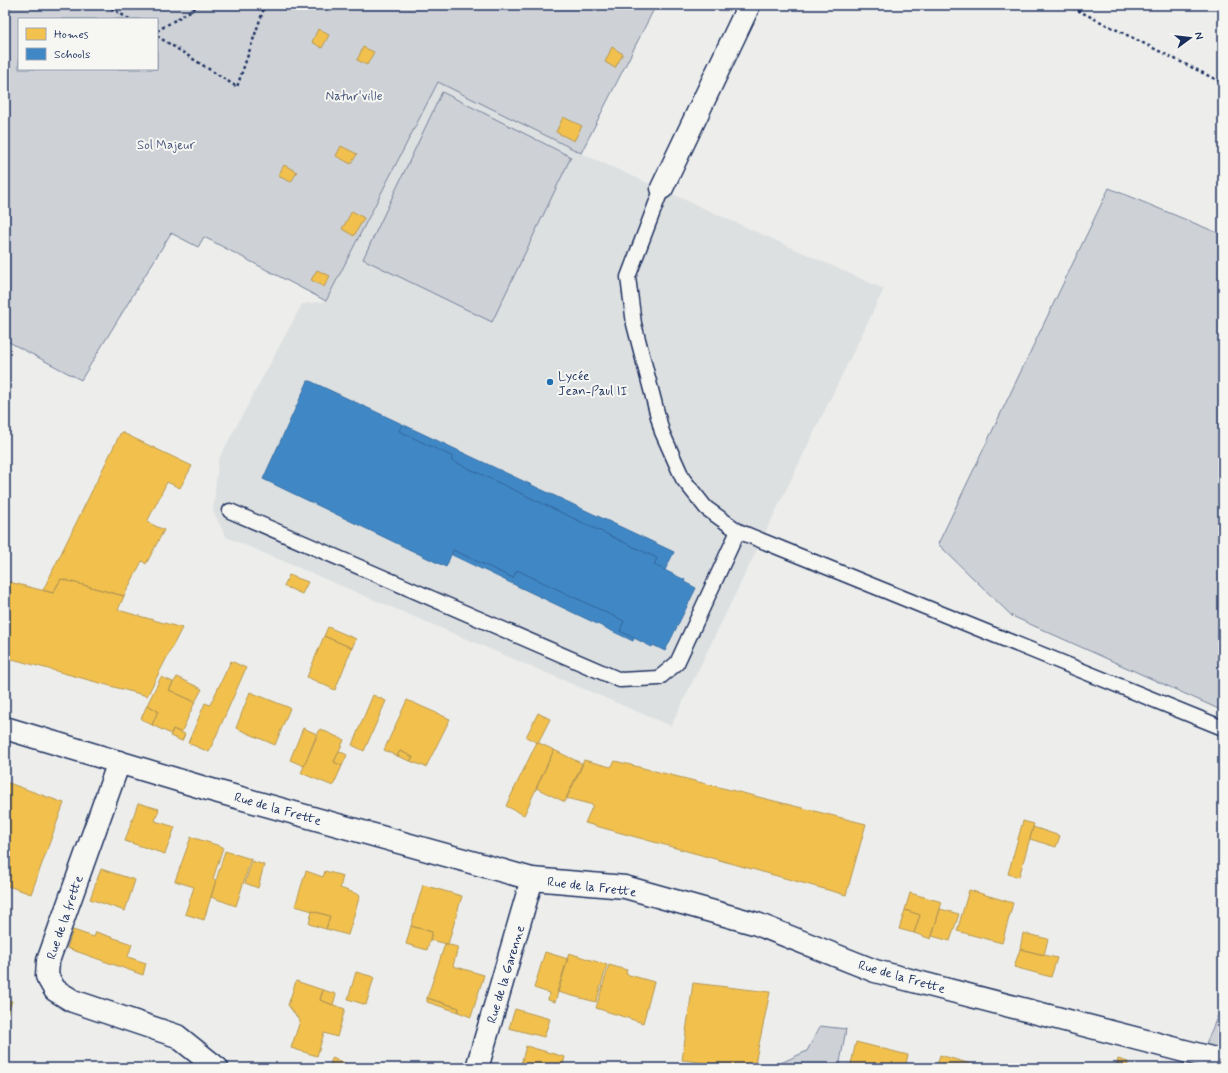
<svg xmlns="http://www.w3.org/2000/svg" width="1228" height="1073" font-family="Mynerve,sans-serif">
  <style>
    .built { fill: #dde0e1 }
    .green { fill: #ced2d7; stroke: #74809a; fill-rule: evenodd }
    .homes { fill: #f2c14e; stroke: #b29553 }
    .schools { fill: #3f88c5; stroke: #346da6 }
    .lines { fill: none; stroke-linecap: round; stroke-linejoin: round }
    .lane-casing { stroke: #1b2f5e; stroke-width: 17 }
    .street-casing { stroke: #1b2f5e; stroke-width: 25 }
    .secondary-casing { stroke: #1b2f5e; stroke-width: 25 }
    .path { stroke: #1b2f5e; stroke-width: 2.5; stroke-dasharray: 3 3; stroke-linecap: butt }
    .lane { stroke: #f6f6f2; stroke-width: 14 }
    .street { stroke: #f6f6f2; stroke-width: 22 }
    .secondary { stroke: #f6f6f2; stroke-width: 22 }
    .poi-dot { fill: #1f6fb2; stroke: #f6f6f2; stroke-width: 1.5 }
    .labels { text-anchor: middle; stroke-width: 4; stroke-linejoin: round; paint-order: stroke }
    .park-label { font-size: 13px; fill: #48587c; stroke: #f6f6f2 }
    .poi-label { font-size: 13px; fill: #1b2f5e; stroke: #f6f6f2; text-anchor: start }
    .street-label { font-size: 13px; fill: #1b2f5e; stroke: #f6f6f2 }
  </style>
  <rect width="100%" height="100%" fill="#edeeec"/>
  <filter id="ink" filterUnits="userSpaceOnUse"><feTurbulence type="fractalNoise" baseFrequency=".025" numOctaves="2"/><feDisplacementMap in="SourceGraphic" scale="8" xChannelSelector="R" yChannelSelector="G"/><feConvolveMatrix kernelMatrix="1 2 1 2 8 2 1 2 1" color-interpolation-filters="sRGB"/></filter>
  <g filter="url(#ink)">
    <path class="built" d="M438 81 581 153 884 289 671 726 226 537 213 511 218 460 302 304 326 301Z"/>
    <path class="green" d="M5 5H656L581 153 438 82 326 301 204 237 198 247 171 233 81 380 5 340ZM19 19H157V69H19Z
      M442 92 571 157 492 322 363 259Z
      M1109 188 1223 235V711L1012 616 938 544Z
      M1223 1003V1068H1196Z
      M820 1026 846 1029 839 1068H770L807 1051Z"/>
    <path class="homes" d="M318 29 329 35 322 48 312 42Z
      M363 47 374 52 367 65 357 60Z
      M612 47 623 54 615 68 605 62Z
      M563 117 582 126 574 141 556 132Z
      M341 146 357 154 351 164 336 156Z
      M284 165 297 172 291 182 278 176Z
      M352 211 364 218 354 236 342 229Z
      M317 270 330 276 324 287 311 280Z
      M121 432 192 466 180 488 167 482 147 522 164 530 146 564 142 561 124 596 61 579 53 593 43 590Z
      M289 575 308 582 302 594 284 586Z
      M61 579 124 596 118 610 182 628 147 696 5 657V581L53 593Z
      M328 627 356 639 352 648 324 636Z
      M324 636 352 648 335 690 307 677Z
      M231 661 246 668 209 752 188 743 205 703 210 705Z
      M161 677 173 682 169 690 195 702 181 733 173 729 171 734 152 725 158 711 147 705Z
      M177 677 202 689 195 702 169 690Z
      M250 692 290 708 275 745 236 728Z
      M373 695 386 701 364 751 352 745Z
      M407 700 450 719 426 767 410 761 413 757 400 751 397 756 384 750Z
      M147 705 158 711 152 725 141 719Z
      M538 713 550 719 538 743 526 737Z
      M303 728 317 734 304 766 290 760Z
      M173 729 185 734 182 741 170 736Z
      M320 729 344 740 334 762 342 766 333 786 301 773Z
      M537 742 554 750 524 815 506 806Z
      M554 750 583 764 565 802 536 788Z
      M339 751 347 755 342 766 334 762Z
      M400 751 413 757 410 761 397 756Z
      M584 760 611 767 615 761 866 824 846 895 585 823 593 805 566 798Z
      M6 782 64 803 31 894 5 885Z
      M138 803 159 809 155 821 175 827 165 854 125 841Z
      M1023 821 1034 824 1019 877 1008 874Z
      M1033 827 1060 836 1056 847 1030 839Z
      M191 837 223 847 213 879 216 880 204 920 185 914 194 887 175 881Z
      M225 851 251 859 236 906 211 897Z
      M252 861 264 865 258 888 245 883Z
      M101 869 135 880 125 911 90 899Z
      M306 871 323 877 325 871 343 876 340 888 360 895 348 935 326 929 330 916 295 906Z
      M423 885 462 896 448 944 430 940 432 932 411 926Z
      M969 890 1013 903 1002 943 957 931Z
      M910 893 942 902 931 939 914 933 920 915 905 910Z
      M940 909 959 914 950 941 932 936Z
      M905 910 920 915 914 933 899 929Z
      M312 911 330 916 326 929 309 924Z
      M411 926 432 932 427 950 406 944Z
      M73 930 94 937 96 932 132 944 128 957 146 963 143 975 67 948Z
      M1023 933 1048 939 1044 955 1020 949Z
      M445 944 458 947 453 966 484 975 471 1017 458 1012 459 1008 427 998Z
      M1020 949 1057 958 1051 977 1014 967Z
      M545 952 568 959 555 1002 548 1000 549 993 534 988Z
      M569 953 607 965 596 1002 557 992Z
      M609 965 627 970 626 974 654 982 643 1023 596 1008Z
      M356 972 374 977 366 1005 348 999Z
      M296 981 323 990 320 1000 345 1009 337 1037 324 1033 317 1056 291 1048 300 1021 288 1005Z
      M693 983 770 992 754 1068 682 1060Z
      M323 990 336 994 333 1005 320 1000Z
      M427 998 459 1008 458 1012 427 1002Z
      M5 999 12 1001 5 1020Z
      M515 1009 550 1019 544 1037 509 1028Z
      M856 1042 908 1055 905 1068H850Z
      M526 1046 565 1057 562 1068H520Z
      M940 1055 978 1066 977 1068H936Z
      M332 1058 350 1065 349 1068H329Z
      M1118 1059 1128 1062 1127 1068H1116Z"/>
    <path class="schools" d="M308 381H310L402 424 399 431 453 457 451 460 657 558 654 565 685 580 684 582 696 588 665 651 653 645 652 647 620 631 624 621 517 570 513 578 453 550 446 567 263 479Z
      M402 424 674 552 665 570 654 565 657 558 451 460 453 457 399 431Z
      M453 550 513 578 517 570 624 621 620 631 634 638 633 641 452 555Z"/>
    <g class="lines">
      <g class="lane-casing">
        <path id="lane" d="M662 188 628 277 634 324 662 432 683 479 706 508 738 531 1223 728
          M230 511 620 680 659 678 677 663 738 531"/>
      </g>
      <g class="street-casing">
        <path id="street" d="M662 188 749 5
          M119 762 48 961 47 976 55 990 73 1001 177 1036 217 1068
          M477 1068 532 879"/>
      </g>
      <g class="secondary-casing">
        <path id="secondary" d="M5 728 208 789 532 879 625 887 757 924 875 971 1223 1061"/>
      </g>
      <path class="path" d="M106 5 129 19
        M252 5 263 11
        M1067 5 1223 83
        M157 31 200 5
        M157 36 237 87 263 11 262 5"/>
      <use href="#lane" class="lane"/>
      <use href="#street" class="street"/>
      <use href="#secondary" class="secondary"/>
    </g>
  </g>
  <circle class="poi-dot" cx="550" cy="382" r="4"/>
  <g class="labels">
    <g class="park-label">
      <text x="354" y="100">Natur'ville</text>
      <text x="166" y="149">Sol Majeur</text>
    </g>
    <g class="poi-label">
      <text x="558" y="380">Lycée<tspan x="558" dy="15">Jean-Paul II</tspan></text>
    </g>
    <g class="street-label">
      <text transform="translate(278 808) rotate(16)" y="5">Rue de la Frette</text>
      <text transform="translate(592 886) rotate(7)" y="5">Rue de la Frette</text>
      <text transform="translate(64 917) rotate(-71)" y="5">Rue de la frette</text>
      <text transform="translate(505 974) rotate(-73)" y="5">Rue de la Garenne</text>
      <text transform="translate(902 976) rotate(16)" y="5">Rue de la Frette</text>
    </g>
  </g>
  <rect width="1228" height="1073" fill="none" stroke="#f6f6f2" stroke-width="20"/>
  <rect x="10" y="10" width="1208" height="1053" fill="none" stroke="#1b2f5e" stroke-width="1.5" filter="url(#ink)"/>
  <rect x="18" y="18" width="140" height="52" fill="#f6f6f2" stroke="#9ea6b7"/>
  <rect x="26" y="28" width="20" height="12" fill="#f2c14e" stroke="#9ea6b7"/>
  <text x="54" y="38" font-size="12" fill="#1b2f5e">Homes</text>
  <rect x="26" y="48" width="20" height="12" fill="#3f88c5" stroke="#9ea6b7"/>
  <text x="54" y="58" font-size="12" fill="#1b2f5e">Schools</text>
  <g transform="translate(1190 38) rotate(75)" stroke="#f6f6f2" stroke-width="3" paint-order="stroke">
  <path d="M0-3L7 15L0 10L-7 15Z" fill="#1b2f5e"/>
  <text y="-6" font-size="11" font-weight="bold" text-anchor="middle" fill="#1b2f5e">N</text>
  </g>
</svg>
